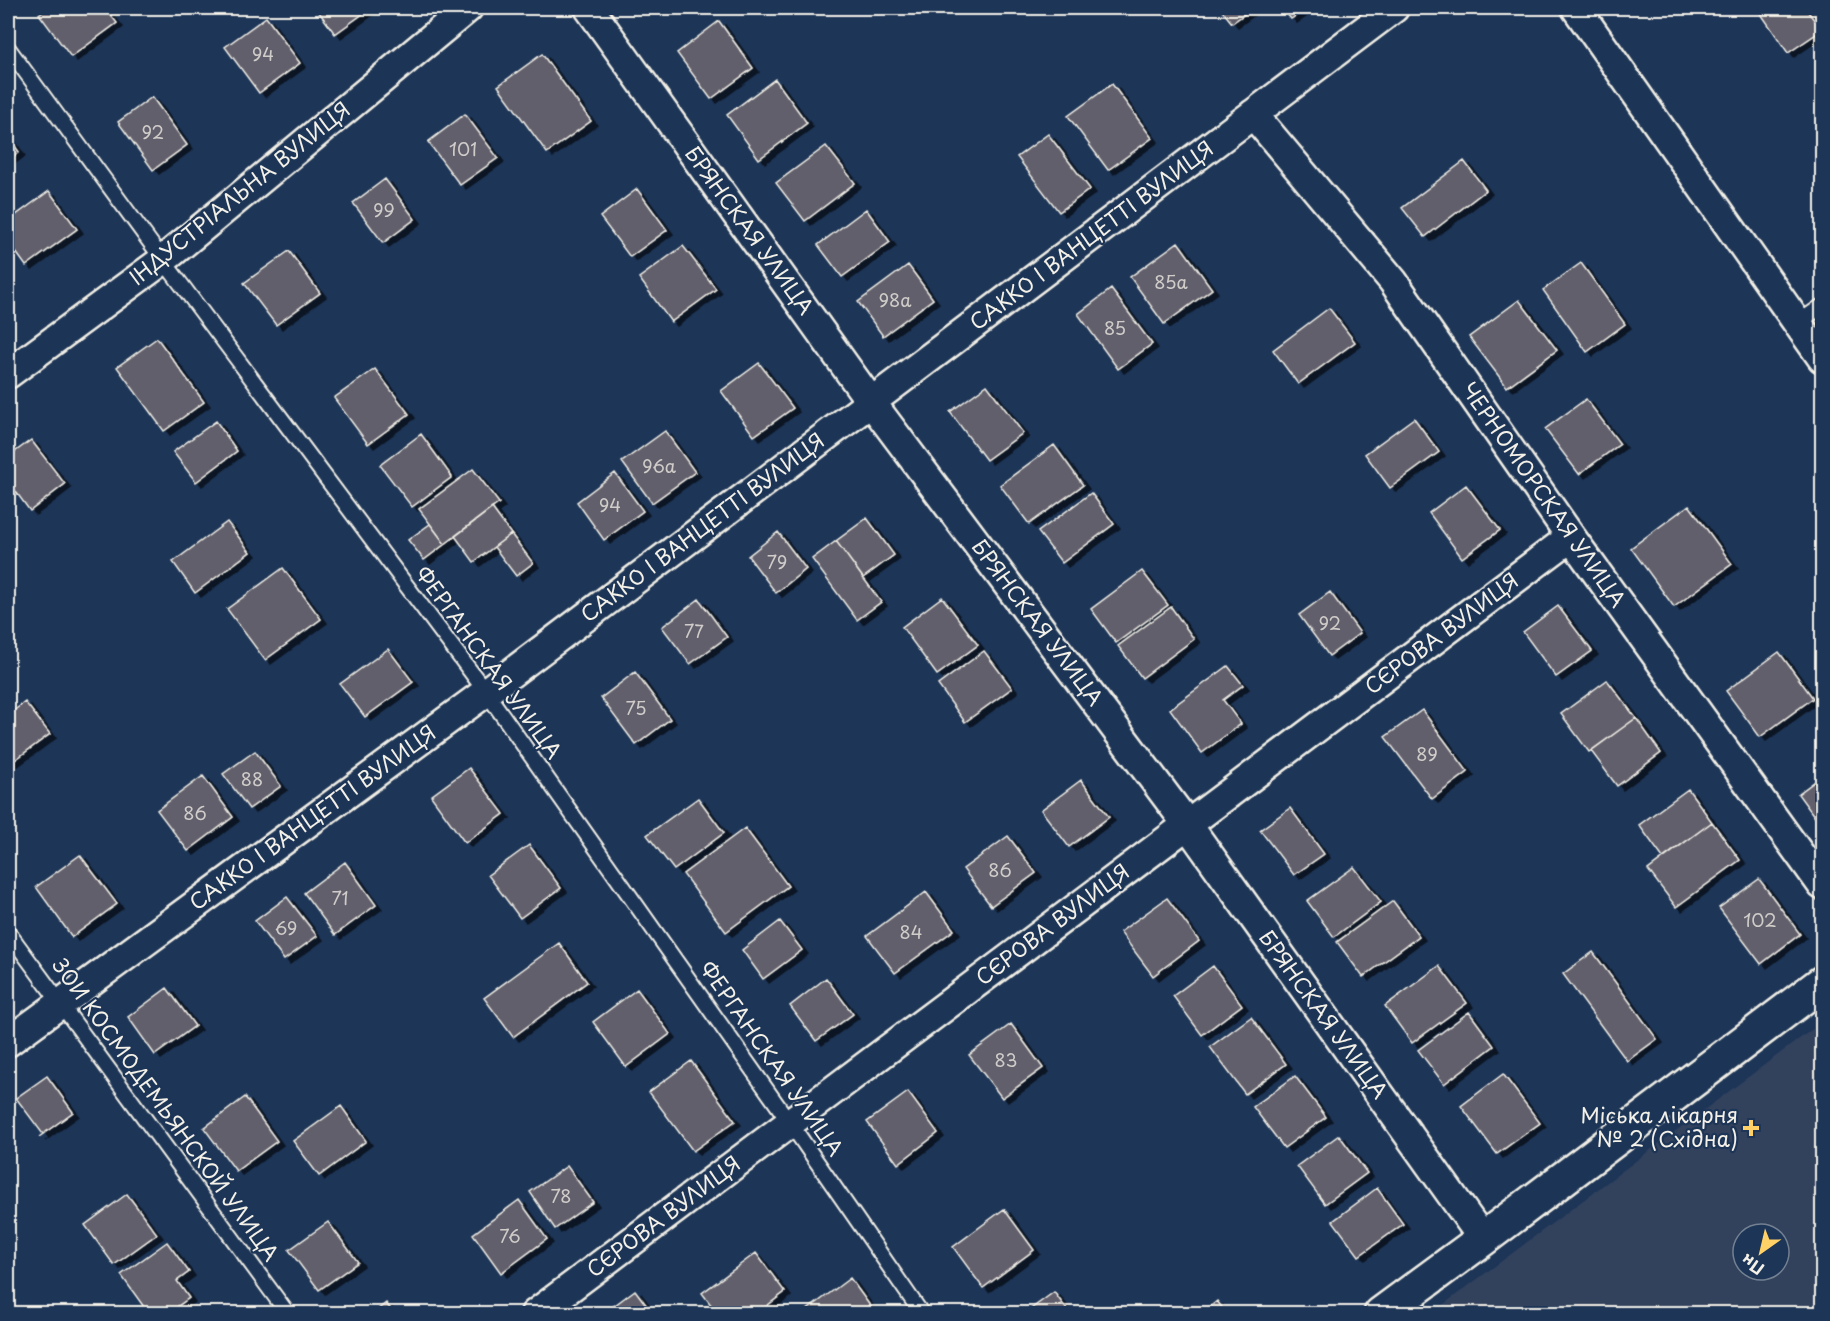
<svg xmlns="http://www.w3.org/2000/svg" width="1830" height="1321" font-family="'Playpen Sans',sans-serif">
  <style>
    .built { fill: #32425d; fill-rule: evenodd }
    .building { fill: #625f6c; stroke: #f4f1e8; stroke-width: 1.5; filter: url(#shadow) }
    .lines { fill: none; stroke-linecap: round; stroke-linejoin: round }
    .service-casing { stroke: #f4f1e8; stroke-width: 18 }
    .minor-casing { stroke: #f4f1e8; stroke-width: 33 }
    .tertiary-casing { stroke: #f4f1e8; stroke-width: 38 }
    .service { stroke: #1d3557; stroke-width: 14 }
    .minor { stroke: #1d3557; stroke-width: 28 }
    .tertiary { stroke: #1d3557; stroke-width: 33 }
    .poi-dot { fill: #ffd166; stroke: #1d3557; stroke-width: 2 }
    .labels { text-anchor: middle; stroke-width: 4.5; stroke-linejoin: round; paint-order: stroke }
    .number-label { font-size: 18px; fill: #d0ccc9 }
    .street-label { font-size: 21px; fill: #f4f1e8; stroke: #1d3557 }
    .poi-label { font-size: 21px; fill: #f4f1e8; stroke: #1d3557; text-anchor: end }
  </style>
  <defs>
    <filter id="shadow"><feDropShadow dx="6" dy="4" stdDeviation="0" flood-color="#0009"/></filter>
  </defs>
  <rect width="100%" height="100%" fill="#1d3557"/>
  <filter id="ink" filterUnits="userSpaceOnUse"><feTurbulence type="fractalNoise" baseFrequency=".0167" numOctaves="2"/><feDisplacementMap in="SourceGraphic" scale="12" xChannelSelector="R" yChannelSelector="G"/><feConvolveMatrix kernelMatrix="1 2 1 2 8 2 1 2 1" color-interpolation-filters="sRGB"/></filter>
  <g filter="url(#ink)">
    <path class="built" d="M1822 1022V1313H1432ZM1743 1234H1779V1270H1743Z"/>
    <path class="building" d="M48 8H105L117 23 71 57 39 14Z
      M316 8H371L335 34Z
      M1220 8H1253L1232 23Z
      M1282 8H1307L1291 19Z
      M1757 8H1805L1822 30 1788 53Z
      M1814 8H1822V20Z
      M266 17 300 63 259 93 225 47Z
      M719 21 753 68 711 99 677 53Z
      M542 54 591 121 547 153 498 86Z
      M775 79 807 123 759 159 727 115Z
      M1112 84 1152 138 1108 170 1068 116Z
      M152 97 187 145 153 170 118 122Z
      M465 114 498 158 460 185 428 142Z
      M1048 134 1090 189 1059 212 1017 157Z
      M8 136 19 152 8 160Z
      M826 146 855 183 805 221 776 183Z
      M1464 161 1486 190 1425 237 1402 208Z
      M385 179 415 219 383 243 353 203Z
      M637 189 667 230 630 257 600 217Z
      M49 191 77 229 26 266 8 241V221Z
      M866 209 890 242 842 277 818 245Z
      M1178 242 1212 289 1164 324 1130 277Z
      M683 246 716 289 671 322 639 278Z
      M289 251 320 293 276 325 244 283Z
      M1581 263 1625 324 1587 352 1543 290Z
      M908 265 933 299 883 336 858 302Z
      M1111 289 1152 344 1118 369 1078 314Z
      M1519 300 1557 350 1507 387 1469 337Z
      M1329 308 1355 342 1298 384 1273 350Z
      M157 338 204 402 164 431 117 367Z
      M759 363 793 408 754 436 721 391Z
      M375 369 409 414 368 444 334 398Z
      M987 385 1023 433 986 460 950 412Z
      M1586 399 1620 444 1579 474 1545 429Z
      M1414 418 1439 452 1390 488 1365 454Z
      M216 421 237 451 196 482 173 452Z
      M665 431 695 472 652 503 622 462Z
      M421 434 452 477 412 507 380 465Z
      M31 440 65 484 30 511 8 481V457Z
      M1054 445 1083 485 1029 524 1000 485Z
      M473 469 499 503 445 544 419 509Z
      M615 473 643 511 604 540 577 502Z
      M1466 485 1500 530 1462 558 1429 513Z
      M1091 493 1114 524 1062 563 1038 532Z
      M1689 505 1732 564 1674 607 1631 548Z
      M492 508 511 534 474 562 455 536Z
      M867 518 894 555 863 578 836 541Z
      M227 522 250 552 195 593 173 562Z
      M430 524 445 544 424 560 408 540Z
      M778 532 806 569 776 593 748 556Z
      M511 534 533 563 516 576 494 547Z
      M836 541 881 602 857 620 812 559Z
      M283 568 321 619 265 660 227 609Z
      M1142 571 1168 605 1116 643 1091 609Z
      M1330 592 1360 633 1329 656 1299 615Z
      M942 597 978 645 937 675 902 627Z
      M699 599 727 637 690 664 662 627Z
      M1558 606 1592 651 1556 677 1523 632Z
      M1171 607 1194 639 1142 678 1118 646Z
      M388 649 413 682 365 717 340 684Z
      M984 651 1012 688 965 722 938 685Z
      M1779 652 1813 698 1760 737 1726 691Z
      M1228 666 1243 685 1223 700 1241 724 1202 753 1170 709Z
      M635 672 670 719 636 745 601 698Z
      M1607 680 1636 718 1589 752 1561 714Z
      M25 702 50 734 8 765V715Z
      M1422 710 1468 772 1432 799 1385 737Z
      M1636 718 1661 753 1617 786 1591 751Z
      M255 751 281 786 249 809 223 774Z
      M469 768 504 814 465 843 431 796Z
      M203 776 233 817 188 851 157 810Z
      M1822 776V827L1798 794Z
      M1081 780 1109 817 1069 847 1041 810Z
      M1688 789 1712 822 1663 858 1639 825Z
      M698 798 724 833 674 870 647 835Z
      M1290 808 1324 854 1294 875 1260 830Z
      M1712 822 1740 860 1676 907 1648 870Z
      M745 828 788 886 726 932 683 874Z
      M1008 836 1036 873 991 906 963 869Z
      M529 845 561 888 520 918 488 875Z
      M80 855 117 904 72 937 36 887Z
      M345 862 376 905 335 935 304 893Z
      M1354 867 1381 902 1334 937 1307 901Z
      M1759 879 1800 934 1761 964 1719 908Z
      M926 892 954 930 895 973 867 936Z
      M287 897 317 936 284 960 255 921Z
      M1167 898 1199 941 1153 976 1120 932Z
      M1393 901 1419 936 1363 977 1337 942Z
      M780 921 802 950 763 979 742 950Z
      M559 943 587 982 513 1037 484 998Z
      M1593 952 1657 1039 1627 1061 1563 974Z
      M1213 966 1242 1005 1202 1035 1173 996Z
      M1439 966 1467 1003 1412 1043 1385 1006Z
      M826 978 853 1014 816 1041 790 1006Z
      M167 988 195 1026 155 1055 128 1017Z
      M637 989 670 1034 626 1067 593 1022Z
      M1469 1012 1494 1046 1444 1084 1418 1050Z
      M1251 1017 1286 1064 1245 1094 1210 1047Z
      M1011 1024 1043 1068 1002 1098 969 1055Z
      M691 1061 735 1121 693 1151 649 1092Z
      M1503 1074 1540 1123 1497 1154 1461 1106Z
      M47 1076 73 1112 39 1137 43 1134 16 1098Z
      M1295 1076 1326 1117 1284 1148 1253 1107Z
      M908 1092 938 1133 898 1164 867 1122Z
      M245 1097 277 1141 236 1171 204 1128Z
      M341 1106 366 1141 319 1176 293 1141Z
      M1339 1135 1367 1173 1325 1204 1297 1166Z
      M567 1166 593 1202 555 1229 530 1192Z
      M1377 1188 1403 1224 1359 1256 1333 1221Z
      M127 1194 157 1234 114 1265 85 1225Z
      M519 1200 547 1239 501 1273 473 1234Z
      M1004 1209 1034 1250 983 1288 953 1247Z
      M328 1222 358 1262 319 1290 289 1250Z
      M167 1242 189 1272 177 1281 189 1298 167 1314H149L121 1275Z
      M756 1253 785 1292 756 1314H718L702 1293Z
      M850 1278 876 1314H802Z
      M635 1290 653 1314H603Z
      M1054 1292 1070 1314H1024Z
      M1217 1301 1227 1314H1201Z
      M386 1303 394 1314H372Z"/>
    <g class="lines">
      <g class="service-casing">
        <path id="service" d="M8 48 163 260 486 692 790 1123 922 1314
          M1798 323 1822 306
          M8 932 288 1314"/>
      </g>
      <g class="minor-casing">
        <path id="minor" d="M589 8 871 402 1187 824 1483 1239
          M1576 8 1822 358
          M1253 114 1393 281 1571 537 1822 885
          M8 374 163 260 468 8
          M8 1042 486 692 1394 8
          M535 1314 1571 537"/>
      </g>
      <g class="tertiary-casing">
        <path id="tertiary" d="M1381 1314 1483 1239 1822 983"/>
      </g>
      <use href="#service" class="service"/>
      <use href="#minor" class="minor"/>
      <use href="#tertiary" class="tertiary"/>
    </g>
  </g>
  <path class="poi-dot" d="M1748 1119h6v6h6v6h-6v6h-6v-6h-6v-6h6z"/>
  <g class="labels">
    <g class="number-label">
      <text x="263" y="61">94</text>
      <text x="153" y="139">92</text>
      <text x="463" y="156">101</text>
      <text x="384" y="217">99</text>
      <text x="1171" y="289">85а</text>
      <text x="895" y="307">98а</text>
      <text x="1115" y="335">85</text>
      <text x="659" y="473">96а</text>
      <text x="610" y="512">94</text>
      <text x="777" y="569">79</text>
      <text x="1330" y="630">92</text>
      <text x="694" y="638">77</text>
      <text x="636" y="715">75</text>
      <text x="1427" y="761">89</text>
      <text x="252" y="786">88</text>
      <text x="195" y="820">86</text>
      <text x="1000" y="877">86</text>
      <text x="340" y="905">71</text>
      <text x="1760" y="927">102</text>
      <text x="286" y="935">69</text>
      <text x="911" y="939">84</text>
      <text x="1006" y="1067">83</text>
      <text x="561" y="1203">78</text>
      <text x="510" y="1243">76</text>
    </g>
    <g class="street-label">
      <text transform="translate(240 194) rotate(-39)" y="7">ІНДУСТРІАЛЬНА ВУЛИЦЯ</text>
      <text transform="translate(749 231) rotate(54)" y="7">БРЯНСКАЯ УЛИЦА</text>
      <text transform="translate(1092 236) rotate(-37)" y="7">САККО І ВАНЦЕТТІ ВУЛИЦЯ</text>
      <text transform="translate(1543 495) rotate(55)" y="7">ЧЕРНОМОРСКАЯ УЛИЦА</text>
      <text transform="translate(703 528) rotate(-37)" y="7">САККО І ВАНЦЕТТІ ВУЛИЦЯ</text>
      <text transform="translate(1037 623) rotate(53)" y="7">БРЯНСКАЯ УЛИЦА</text>
      <text transform="translate(1442 634) rotate(-37)" y="7">СЄРОВА ВУЛИЦЯ</text>
      <text transform="translate(488 663) rotate(54)" y="7">ФЕРГАНСКАЯ УЛИЦА</text>
      <text transform="translate(313 818) rotate(-36)" y="7">САККО І ВАНЦЕТТІ ВУЛИЦЯ</text>
      <text transform="translate(1053 925) rotate(-37)" y="7">СЄРОВА ВУЛИЦЯ</text>
      <text transform="translate(1323 1015) rotate(54)" y="7">БРЯНСКАЯ УЛИЦА</text>
      <text transform="translate(771 1059) rotate(55)" y="7">ФЕРГАНСКАЯ УЛИЦА</text>
      <text transform="translate(165 1110) rotate(54)" y="7">ЗОИ КОСМОДЕМЬЯНСКОЙ УЛИЦА</text>
      <text transform="translate(664 1217) rotate(-37)" y="7">СЄРОВА ВУЛИЦЯ</text>
    </g>
    <g class="poi-label">
      <text x="1738" y="1123">Міська лікарня<tspan x="1738" dy="24">№ 2 (Східна)</tspan></text>
    </g>
  </g>
  <rect width="1830" height="1321" fill="none" stroke="#1d3557" stroke-width="30"/>
  <rect x="15" y="15" width="1800" height="1291" fill="none" stroke="#f4f1e8" stroke-width="2" filter="url(#ink)"/>
  <g transform="translate(1761 1252) rotate(214)"><circle r="28" fill="#1d3557" stroke="#738091" stroke-width="1.5"/>
  <path d="M0-4.5L10 22L0 15L-10 22Z" fill="#ffd166"/>
  <text y="-9" font-size="16" font-weight="bold" text-anchor="middle" fill="#f4f1e8">Пн</text>
  </g>
</svg>
